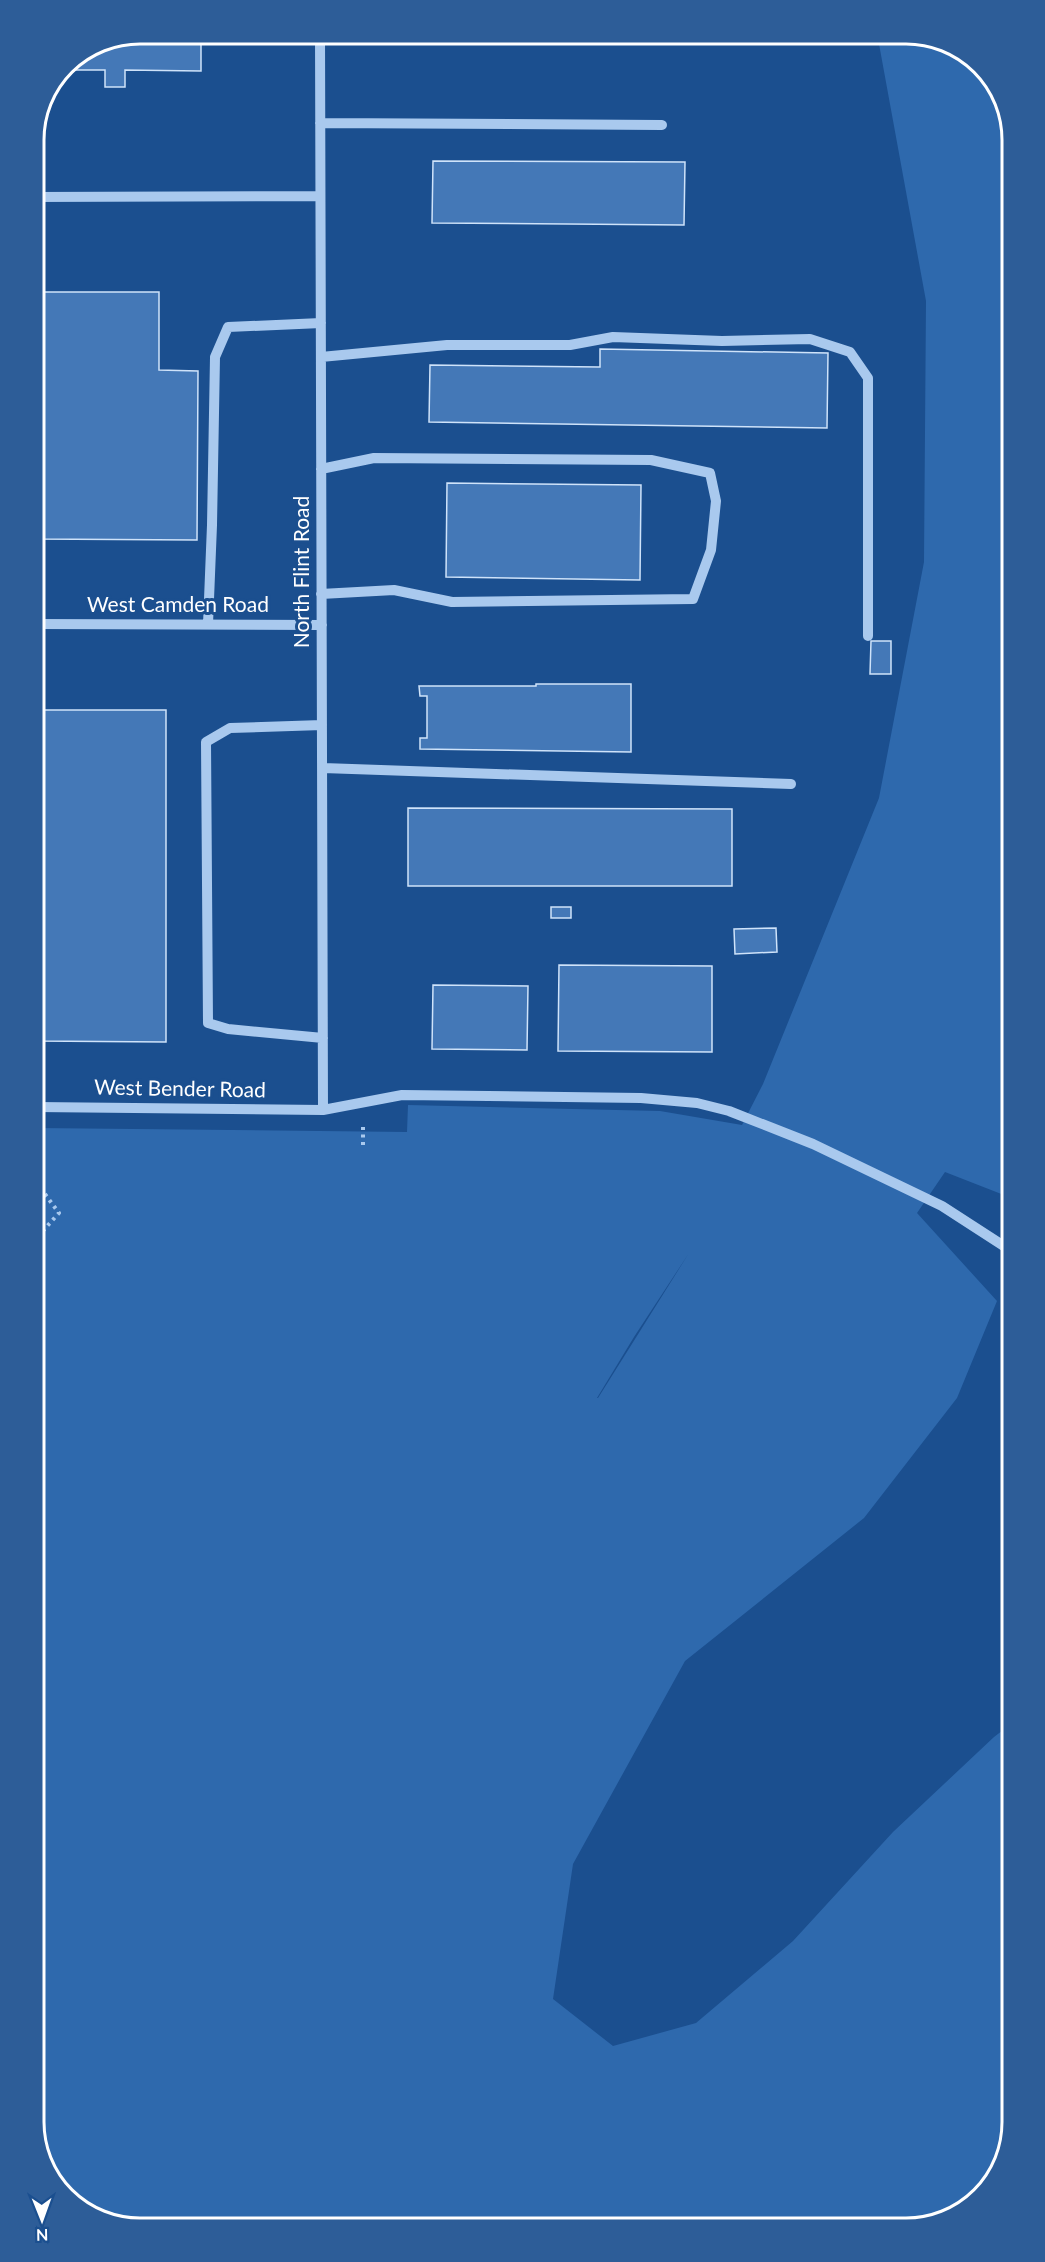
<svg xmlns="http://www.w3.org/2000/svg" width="1045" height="2262" font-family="Lato,sans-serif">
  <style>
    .green { fill: #2e69ad; fill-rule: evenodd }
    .building { fill: #4478b7; stroke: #cfe3fa; stroke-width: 1.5 }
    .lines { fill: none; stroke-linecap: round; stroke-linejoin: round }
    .path { stroke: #a9c9ee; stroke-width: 4; stroke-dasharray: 3 4.5; stroke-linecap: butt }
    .minor { stroke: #a9c9ee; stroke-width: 10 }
    .labels { text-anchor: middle; stroke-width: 6; stroke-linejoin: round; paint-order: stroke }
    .street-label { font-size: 21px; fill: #fff; stroke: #1b4f8f }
    .rim { fill: none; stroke: #fff; stroke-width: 3 }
  </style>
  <rect width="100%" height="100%" fill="#1b4f8f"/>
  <path class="green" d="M877 33H913L971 55 1006 105 1009 1197 945 1172 917 1213 997 1301 957 1398 864 1518 685 1661 573 1864 553 1999 613 2046 696 2023 793 1941 893 1832 994 1737 1011 1724 1012 2123 994 2182 940 2223 132 2229 75 2207 39 2157 36 1128 407 1132 408 1105 660 1111 742 1125 763 1084 879 798 924 562 926 301ZM689 1253 598 1398H597L634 1337Z"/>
  <path class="building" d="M139 33H201V71L125 70V87H105V70H62L64 64 99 41Z
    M433 161 685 162 684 225 432 223Z
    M35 292H159V370L198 371 197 540 34 539Z
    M600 349 828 353 827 428 429 422 430 365 600 367Z
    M447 483 641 485 640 580 446 577Z
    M871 641H891V674H870Z
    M536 684H631V752L420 749V738H427V696H420L419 686H536Z
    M35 710H166V1042L36 1041Z
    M408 808 732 809V886H408Z
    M551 907H571V918H551Z
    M776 928 777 952 735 954 734 929Z
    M559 965 712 966V1052L558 1051Z
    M433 985 528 986 527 1050 432 1049Z"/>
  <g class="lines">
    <path class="path" d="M363 1145V1125
      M36 1182 59 1213 40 1234 36 1243
      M36 1292V1294"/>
    <path class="minor" d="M320 33 323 1110
      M320 123 662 125
      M33 197 320 196
      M321 357 447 345H570L613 337 722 341 810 339 850 352 868 378V636
      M321 469 374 458 651 460 710 473 716 501 711 550 693 599 452 602 394 590 321 594
      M35 624 322 625
      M208 624 212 525 215 357 228 327 321 323
      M322 725 230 728 206 742 208 1023 228 1029 323 1038
      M323 768 791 784
      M36 1107 323 1110 402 1095 641 1098 697 1103 729 1111 813 1144 942 1206 1010 1250"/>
  </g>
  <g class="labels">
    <g class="street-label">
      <text transform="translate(302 572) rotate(-90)" y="7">North Flint Road</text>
      <text x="178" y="612">West Camden Road</text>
      <text transform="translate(180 1089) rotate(1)" y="7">West Bender Road</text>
    </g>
  </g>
  <path d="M0 0H1045V2262H0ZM140 44H906A96 96 0 0 1 1002 140V2122A96 96 0 0 1 906 2218H140A96 96 0 0 1 44 2122V140A96 96 0 0 1 140 44Z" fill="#2d5d98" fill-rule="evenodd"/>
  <path class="rim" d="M140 44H906A96 96 0 0 1 1002 140V2122A96 96 0 0 1 906 2218H140A96 96 0 0 1 44 2122V140A96 96 0 0 1 140 44Z"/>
  <g transform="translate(42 2220) rotate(179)" stroke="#1b4f8f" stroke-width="4.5" paint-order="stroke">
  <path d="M0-4.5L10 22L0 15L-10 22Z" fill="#ffffff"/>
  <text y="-9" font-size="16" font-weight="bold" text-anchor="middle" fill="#ffffff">N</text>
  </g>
</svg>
